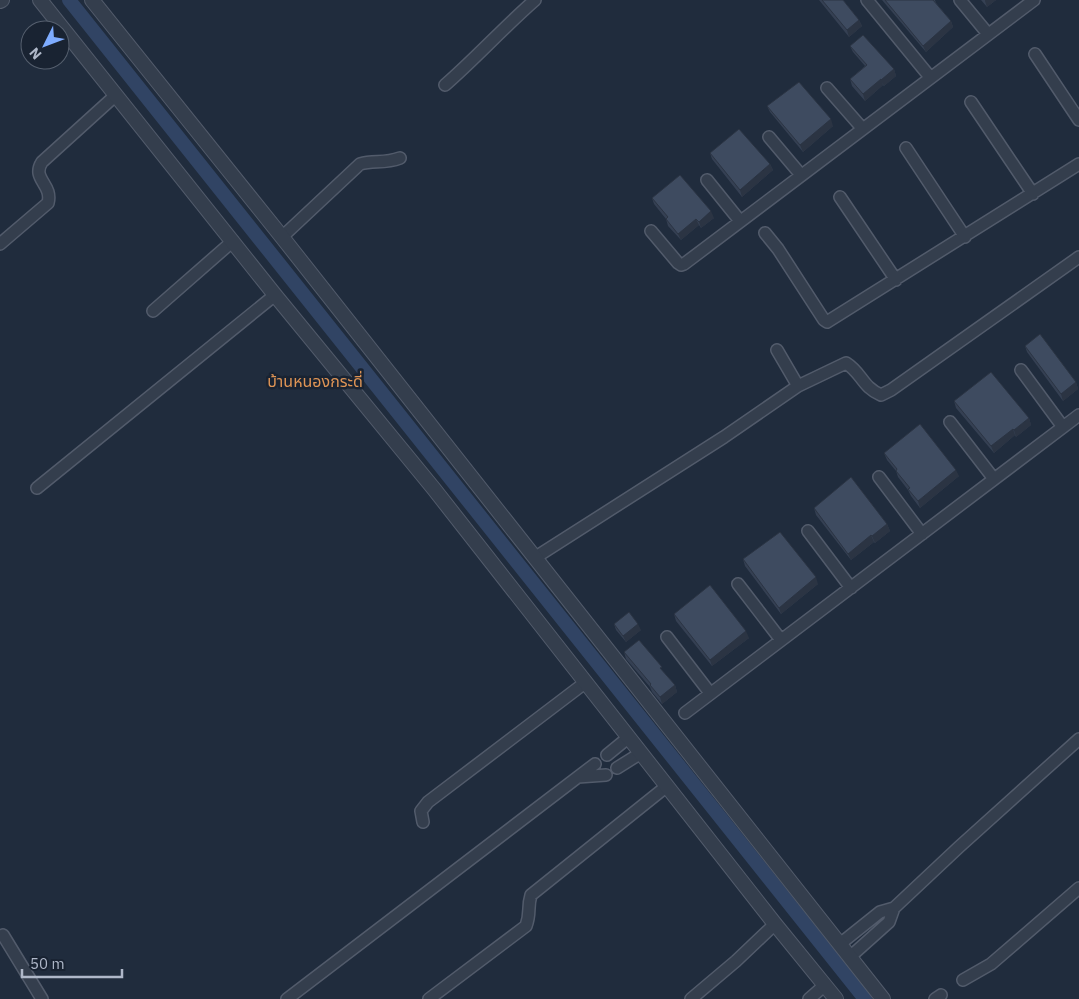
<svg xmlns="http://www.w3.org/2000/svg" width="1079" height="999" font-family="'IBM Plex Sans','Noto Sans Thai',sans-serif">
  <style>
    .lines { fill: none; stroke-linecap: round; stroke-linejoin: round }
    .canal { stroke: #314464; stroke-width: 14 }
    .minor-casing { stroke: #525b6b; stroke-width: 14 }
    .tertiary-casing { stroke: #525b6b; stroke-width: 16 }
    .minor { stroke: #343e4d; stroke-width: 11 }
    .tertiary { stroke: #343e4d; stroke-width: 14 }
    .wall { fill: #354053 }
    .shaded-wall { fill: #2b3443 }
    .building { fill: #3e4b60; stroke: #2b3443 }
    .labels { text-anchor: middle; stroke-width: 5; stroke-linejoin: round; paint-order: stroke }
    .quarter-label { font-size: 16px; fill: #de9455; stroke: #192332 }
  </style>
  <rect width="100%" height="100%" fill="#202c3d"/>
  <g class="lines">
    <path class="canal" d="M69 0 865 999"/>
    <g class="minor-casing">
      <path id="minor" d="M867 0 930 77
        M960 0 988 34
        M1035 54 1079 120
        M445 85C476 58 504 27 535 0
        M827 88 862 128
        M971 102 1033 194
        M769 137 801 175
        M906 148 965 237
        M707 180 740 221
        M840 197 896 280
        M651 231 678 263 681 265 684 264 1034 0
        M765 233 778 249 824 320 827 322 1079 164
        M282 237 360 164C374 160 384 164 400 158
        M0 244 48 203C53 184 31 179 42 162L116 95
        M153 311 233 241
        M777 350 798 386
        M1021 370 1063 427
        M950 422 994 479
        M879 477 922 534
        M37 488 275 295
        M808 531 851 588
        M536 557 724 437 798 386 846 363C862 373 862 387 881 395L891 390 1079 257
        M738 584 781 640
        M667 637 710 693
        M685 713 1079 415
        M607 755 629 737
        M617 768 641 753
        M578 777 606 775
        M423 822 421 811 428 802 586 682
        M3 935 42 999
        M840 944 880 912 894 908 959 847 1079 739
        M851 956 889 922 894 908
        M963 980 991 964 1079 888
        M287 999 595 764
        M429 999 526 926C531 913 527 908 531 895L667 786
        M691 999 736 961 775 924
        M809 999 825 985
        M935 999 941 995"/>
    </g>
    <g class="tertiary-casing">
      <path id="tertiary" d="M40 0 275 295 434 489 775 924 836 999
        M92 0 282 237 883 999
        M0 1 2 0"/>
    </g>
    <use href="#minor" class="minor"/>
    <use href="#tertiary" class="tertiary"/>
  </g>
  <path class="wall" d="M819 0H843L859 20 862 26 849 37Z
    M882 0H935L936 3 951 21 953 27 926 52Z
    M981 0H996L987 7Z
    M850 46 894 69 896 76 884 86 883 85 865 101 852 86 850 79 865 66 853 52Z
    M767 106 833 126 803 152 770 112Z
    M710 153 770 164 773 170 742 197 712 159Z
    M652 198 714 218 701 228 699 225 681 240 668 226 666 219 654 204Z
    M1025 346 1076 382 1078 389 1063 401 1027 352Z
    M954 401 1029 418 1031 425 1016 437 1015 435 994 453 956 408Z
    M884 453 959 476 920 508 911 496 908 490 898 477 896 471 887 460Z
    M814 508 887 524 890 531 875 543 874 542 851 560 816 515Z
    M743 559 818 584 781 614 745 566Z
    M674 614 749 638 712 666 676 621Z
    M614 624 641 630 626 642 616 630Z
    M624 652 664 673 675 685 677 692 662 704 652 692 650 687 626 659Z"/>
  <path class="shaded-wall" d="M985 0H996L987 7 985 1Z
    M859 20 862 26 849 37 847 30Z
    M951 21 953 27 926 52 923 46Z
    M894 69 896 76 884 86 881 80Z
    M881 79 883 85 865 101 863 94Z
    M831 119 833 126 803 152 800 145Z
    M770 164 773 170 742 197 740 190Z
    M711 211 714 218 701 228 699 222Z
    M696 219 699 225 681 240 678 234Z
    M1076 382 1078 389 1063 401 1061 394Z
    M1029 418 1031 425 1016 437 1014 430Z
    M1013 429 1015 435 994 453 991 446Z
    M956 470 959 476 920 508 918 501Z
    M887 524 890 531 875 543 872 536Z
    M871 535 874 542 851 560 848 554Z
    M816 577 818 584 781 614 779 608Z
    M638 624 641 630 626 642 623 636Z
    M746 631 749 638 712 666 710 660Z
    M675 685 677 692 662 704 660 697Z"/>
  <path class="building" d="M822 0H843L859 20 847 30Z
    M885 0H933L951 21 923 46Z
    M863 35 894 69 881 80V79L863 94 850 79 867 65 850 46Z
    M799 82 831 119 800 145 767 106Z
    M739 129 770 164 740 190 710 153Z
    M680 175 711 211 699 222 696 219 678 234 666 219 668 217 652 198Z
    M1040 334 1076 382 1061 394 1025 346Z
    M991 372 1029 418 1014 430 1013 429 991 446 954 401Z
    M920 424 956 470 918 501 908 489 910 488 896 471 897 469 884 453Z
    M851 477 887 524 872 536 871 535 848 554 814 508Z
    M780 532 816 577 779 608 743 559Z
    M710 585 746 631 710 660 674 614Z
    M629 612 638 624 623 636 614 624Z
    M639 640 662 667 660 668 675 685 660 697 650 685 651 684 624 652Z"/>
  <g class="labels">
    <g class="quarter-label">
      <text x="315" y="387">บ้านหนองกระดี่</text>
    </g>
  </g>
  <g transform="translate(45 45) rotate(228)"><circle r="24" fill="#192332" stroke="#555f6e"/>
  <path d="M0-4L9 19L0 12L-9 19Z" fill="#7eacff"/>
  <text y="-8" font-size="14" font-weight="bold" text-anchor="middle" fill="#afb8c9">N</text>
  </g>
  <path d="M22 969v8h100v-8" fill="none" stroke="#afb8c9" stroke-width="2.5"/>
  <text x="30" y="969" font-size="15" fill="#afb8c9" stroke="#192332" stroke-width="4" paint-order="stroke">50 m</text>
</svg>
